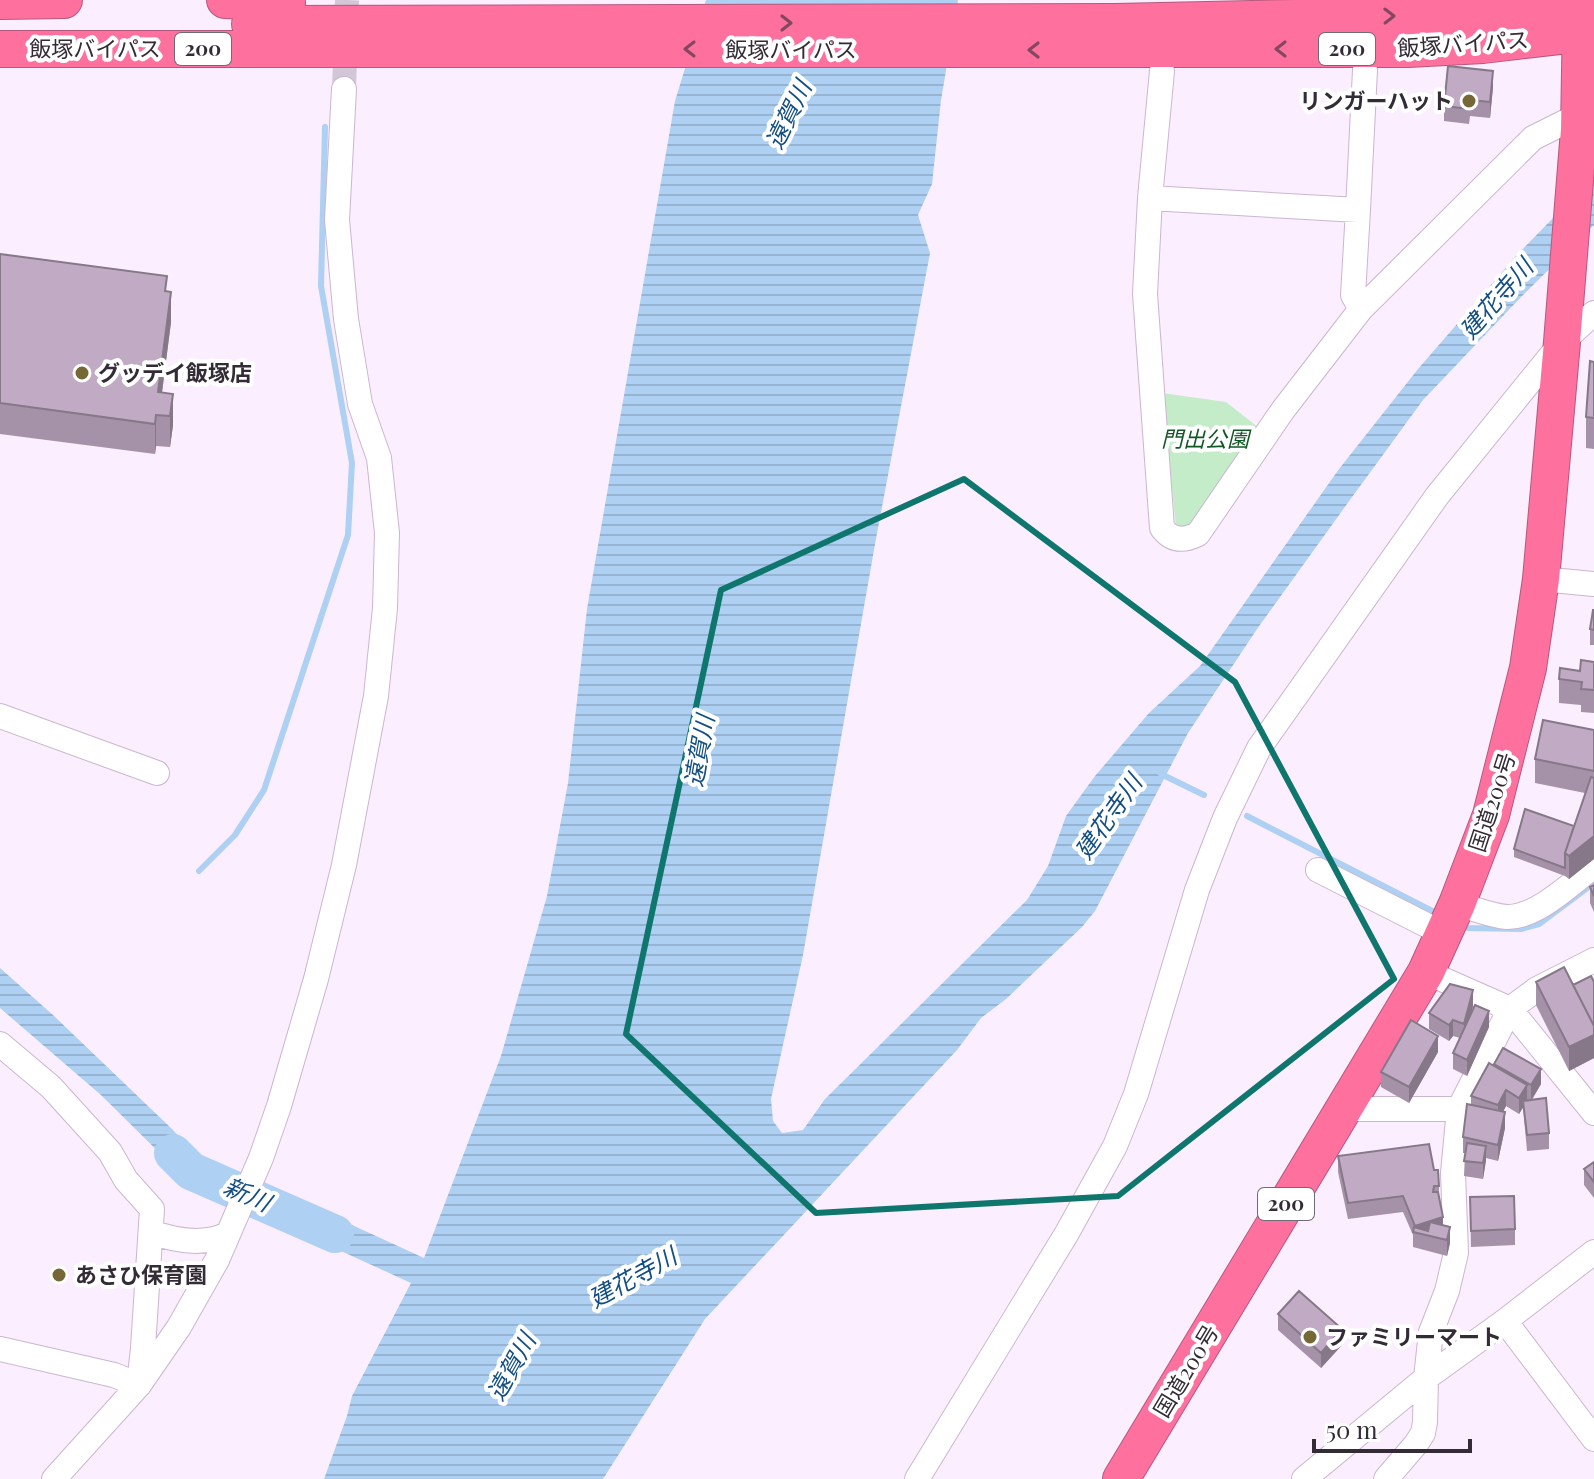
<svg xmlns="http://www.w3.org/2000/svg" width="1594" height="1479" font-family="'Playfair Display','Noto Sans JP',serif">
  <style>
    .green { fill: #c4ecc9 }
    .water { fill: url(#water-rules) }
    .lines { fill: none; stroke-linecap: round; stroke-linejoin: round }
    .stream { stroke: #aed0f3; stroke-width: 6 }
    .river { stroke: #aed0f3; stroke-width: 38 }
    .minor-tunnel { stroke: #d3c7d7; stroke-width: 24; stroke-dasharray: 24 12; stroke-linecap: butt }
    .minor-casing { stroke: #cab6d1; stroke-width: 26 }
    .highway-casing { stroke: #b7587a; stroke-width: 38 }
    .minor { stroke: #fff; stroke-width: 24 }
    .highway { stroke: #fe719f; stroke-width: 36 }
    .wall { fill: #a592a9 }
    .shaded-wall { fill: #867789 }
    .building { fill: #c0aac4; stroke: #867789; stroke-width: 2 }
    .oneway { stroke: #84475f }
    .marked { fill: none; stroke: #0f766e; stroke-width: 6; stroke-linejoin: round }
    .poi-dot { fill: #766836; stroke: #fff; stroke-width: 3 }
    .labels { text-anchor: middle; stroke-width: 8; stroke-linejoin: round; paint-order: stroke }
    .shield { fill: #fff; stroke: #706b72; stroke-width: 2 }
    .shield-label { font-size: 20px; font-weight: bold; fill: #332b35 }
    .street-label { font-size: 22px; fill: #332b35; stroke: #fff }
    .poi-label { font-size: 22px; font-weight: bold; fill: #332b35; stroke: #fff; text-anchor: start }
    .park-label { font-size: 22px; font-style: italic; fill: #125825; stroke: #fff }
    .water-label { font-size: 24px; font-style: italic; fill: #134f84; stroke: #fff }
  </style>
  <defs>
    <pattern id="water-rules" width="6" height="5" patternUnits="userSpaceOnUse" patternTransform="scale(2)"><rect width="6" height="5" fill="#aed0f3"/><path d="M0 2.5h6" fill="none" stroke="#96b3d1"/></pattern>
  </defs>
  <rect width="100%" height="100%" fill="#fbeeff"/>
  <path class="green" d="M1162 393 1226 402 1259 428 1195 526 1176 527Z"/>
  <path class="water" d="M706 0H958L941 100 932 184 918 215 930 253 875 544 803 955 771 1099 773 1121 782 1133 803 1130 825 1099 1027 900 1048 866 1066 816 1095 776 1149 713 1200 666 1339 469 1418 369 1516 256 1594 176V225L1522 296 1423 400 1347 504 1257 629 1188 733 1095 911 1082 927 1006 999 981 1018 957 1050 705 1319 603 1479H324L347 1416 352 1396 411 1283 282 1224 293 1198 424 1258 501 1056 547 896 568 783 587 609 675 101Z
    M0 968 53 1015 172 1129 181 1139 174 1147 217 1176 208 1191 187 1180 101 1095 0 1008Z"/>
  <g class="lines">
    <path class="stream" d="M1161 774 1204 795
      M1247 816 1440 915
      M199 871 235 835 264 790 348 535 352 463 321 286 325 127
      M1461 925 1468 928 1521 929 1539 924 1594 883"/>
    <path class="river" d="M173 1153 191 1171 335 1234"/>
    <path class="minor-tunnel" d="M344 89 347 0"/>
    <g class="minor-casing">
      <path id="minor" d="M1162 71 1150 198 1145 294 1162 528C1172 541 1184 541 1198 534L1283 410 1361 309
        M1150 198 1358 210 1365 70
        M1358 210 1353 295 1361 309 1533 138 1579 115
        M1541 579 1594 584
        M0 716 157 773
        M1318 870 1444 934
        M1457 904C1473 908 1491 916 1507 917 1536 918 1572 883 1594 866
        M1426 972 1510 1009 1594 1113
        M0 1044 51 1087 110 1152 126 1180 152 1209 143 1348 139 1385 114 1375 0 1349
        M1342 1109H1459
        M151 1232C176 1241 203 1246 228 1234
        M1505 1321 1594 1439
        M54 1479 139 1385 179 1327 217 1260 261 1158 279 1106 316 979 344 865 376 696 385 608 387 533 379 458 360 404 346 319 337 220 344 89
        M917 1479 1067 1233 1115 1146 1136 1094 1197 890 1225 818 1259 748 1437 496 1562 342 1594 313
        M1304 1479 1426 1378 1505 1321 1594 1252
        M1386 1479 1416 1444 1423 1433 1425 1422 1426 1378 1431 1332 1447 1291 1456 1253 1453 1173 1459 1109 1510 1009 1537 989 1594 960"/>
    </g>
    <g class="highway-casing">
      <path id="highway" d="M225 0 287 3
        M0 1 64 0
        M250 24 1115 22 1479 14 1590 0
        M0 49H1408L1483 45 1594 32
        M1121 1479 1426 972 1457 904 1491 815 1528 668 1541 579 1562 342 1579 130 1581 13"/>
    </g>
    <use href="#minor" class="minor"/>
    <use href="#highway" class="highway"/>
  </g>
  <path class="wall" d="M1493 87 1490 118 1470 116 1469 124 1444 121V106Z
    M0 254 167 291 171 322 162 393 173 425 170 447 156 446 155 454 0 434Z
    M1594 362V449L1586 448V417Z
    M1594 610V645H1590V629Z
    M1594 662V713L1581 712V705L1559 703V679L1580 671Z
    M1594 730V859L1569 879 1565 876 1514 857V849L1574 826 1585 793 1535 783V759Z
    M1594 885V918V912L1590 903V887Z
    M1536 982 1573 985 1594 982V1058L1569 1071 1536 1005Z
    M1473 1006 1472 1011 1489 1027 1467 1076 1453 1069V1053L1460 1038 1453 1036 1449 1041 1429 1029V1013Z
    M1438 1052 1409 1103 1381 1087V1072Z
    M1494 1064 1541 1084 1532 1100 1549 1133V1149L1527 1151 1523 1107 1519 1114 1506 1106 1503 1112 1505 1128 1498 1161 1486 1158 1483 1179 1464 1176 1465 1153H1463V1137L1471 1105V1096L1494 1066Z
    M1338 1156 1434 1170 1439 1186V1199L1443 1225 1450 1243 1447 1256 1413 1247V1235L1403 1212 1348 1219 1338 1172Z
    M1594 1162V1198L1584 1185V1169Z
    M1470 1197 1515 1229V1245L1471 1247Z
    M1278 1314 1342 1345 1321 1368 1278 1330Z"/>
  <path class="shaded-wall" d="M1493 71V87L1490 118V102Z
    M171 292V322L159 415 158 392Z
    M173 394V425L170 447V416Z
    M156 415V446L155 454V424Z
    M1594 836V859L1569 879V856Z
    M1473 990V1006L1464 1039V1024Z
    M1489 1011V1027L1467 1076V1060Z
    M1453 1020V1036L1449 1041V1025Z
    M1594 1035V1058L1569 1071V1047Z
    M1438 1036V1052L1409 1103V1087Z
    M1541 1069V1084L1531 1100V1085Z
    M1527 1085V1101L1519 1114V1098Z
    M1506 1090V1106L1498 1121V1105Z
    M1505 1112V1128L1498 1161V1145Z
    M1486 1146V1161L1483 1179V1163Z
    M1443 1217V1232H1415V1226Z
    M1450 1227V1243L1447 1256V1240Z
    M1342 1329V1345L1321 1368V1353Z"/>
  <path class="building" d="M1448 66 1493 71 1490 102 1470 100 1469 109 1444 106Z
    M0 254 167 276 165 291 171 292 158 392 173 394 170 416 156 415 155 424 0 403Z
    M1590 361 1594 362V418L1586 417Z
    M1593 610H1594V630L1590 629Z
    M1581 660 1594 662V690L1581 689 1582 682 1559 679 1560 668 1580 671Z
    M1543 720 1594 730V771L1535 759Z
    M1591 777 1594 778V836L1569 856 1565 853Z
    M1525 809 1574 826 1565 853V868L1514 849Z
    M1594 885V896L1590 887Z
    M1564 967 1594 1026V1035L1569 1047 1536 982Z
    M1591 976 1594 982V1026L1573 985Z
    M1450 984 1473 990 1464 1024 1453 1020 1449 1025 1429 1013Z
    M1475 1005 1489 1011 1467 1060 1453 1053Z
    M1411 1020 1438 1036 1409 1087 1381 1072Z
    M1503 1048 1541 1069 1531 1085 1494 1064Z
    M1489 1063 1527 1085 1519 1098 1506 1090 1498 1105 1471 1096Z
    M1546 1098 1549 1133 1527 1135 1523 1101Z
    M1467 1104 1505 1112 1498 1145 1463 1137Z
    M1467 1143 1486 1146 1483 1163 1464 1161Z
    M1429 1144 1434 1170H1438L1439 1186H1434L1433 1192H1438L1443 1217 1415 1226 1403 1196 1348 1203 1338 1156Z
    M1594 1162V1182L1584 1169Z
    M1514 1196 1515 1229 1471 1231 1470 1197Z
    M1430 1222 1450 1227 1447 1240 1413 1232 1414 1227 1428 1231Z
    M1299 1291 1342 1329 1321 1353 1278 1314Z"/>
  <defs><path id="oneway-chevron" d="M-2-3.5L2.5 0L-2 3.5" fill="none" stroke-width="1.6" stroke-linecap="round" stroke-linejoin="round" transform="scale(2)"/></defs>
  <g class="oneway">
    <use href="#oneway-chevron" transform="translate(1389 16) rotate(-1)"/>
    <use href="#oneway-chevron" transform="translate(786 23)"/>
    <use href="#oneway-chevron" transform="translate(690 49) rotate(-180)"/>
    <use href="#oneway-chevron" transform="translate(1281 49) rotate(180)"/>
    <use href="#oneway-chevron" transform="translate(1034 50) rotate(-180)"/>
  </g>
  <path class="marked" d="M964 479 1235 682 1394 979 1118 1196 816 1213 626 1034 721 590Z"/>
  <g class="poi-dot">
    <circle cx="1469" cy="101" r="8"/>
    <circle cx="82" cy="373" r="8"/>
    <circle cx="59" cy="1275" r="8"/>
    <circle cx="1310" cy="1337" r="8"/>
  </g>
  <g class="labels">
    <g class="shield">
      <rect x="175" y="33" width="56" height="32" rx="6"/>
      <rect x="1319" y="33" width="56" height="32" rx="6"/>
      <rect x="1258" y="1188" width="56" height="32" rx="6"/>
    </g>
    <g class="shield-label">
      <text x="203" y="56">200</text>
      <text x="1347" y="56">200</text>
      <text x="1286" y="1211">200</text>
    </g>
    <g class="street-label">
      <text transform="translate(1463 44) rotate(-4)" y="8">飯塚バイパス</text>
      <text x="95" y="57">飯塚バイパス</text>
      <text x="791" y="58">飯塚バイパス</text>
      <text transform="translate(1492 802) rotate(-72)" y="8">国道200号</text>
      <text transform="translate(1186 1371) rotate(-59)" y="8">国道200号</text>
    </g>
    <g class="poi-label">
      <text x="1453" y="109" text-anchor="end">リンガーハット</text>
      <text x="98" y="381">グッデイ飯塚店</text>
      <text x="75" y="1283">あさひ保育園</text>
      <text x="1326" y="1345">ファミリーマート</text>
    </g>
    <g class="park-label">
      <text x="1205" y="447">門出公園</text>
    </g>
    <g class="water-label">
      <text transform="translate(789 115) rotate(-64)" y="8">遠賀川</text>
      <text transform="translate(1497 299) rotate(-49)" y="8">建花寺川</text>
      <text transform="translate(700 751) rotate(-80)" y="8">遠賀川</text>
      <text transform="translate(1109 817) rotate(-55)" y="8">建花寺川</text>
      <text transform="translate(247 1195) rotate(24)" y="8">新川</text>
      <text transform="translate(633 1278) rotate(-29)" y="8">建花寺川</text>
      <text transform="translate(512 1367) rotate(-61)" y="8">遠賀川</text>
    </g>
  </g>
  <path d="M1314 1439v12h156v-12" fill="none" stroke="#332b35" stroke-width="4"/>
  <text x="1326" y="1439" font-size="24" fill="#332b35" stroke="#ffffff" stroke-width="6" paint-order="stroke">50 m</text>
</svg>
